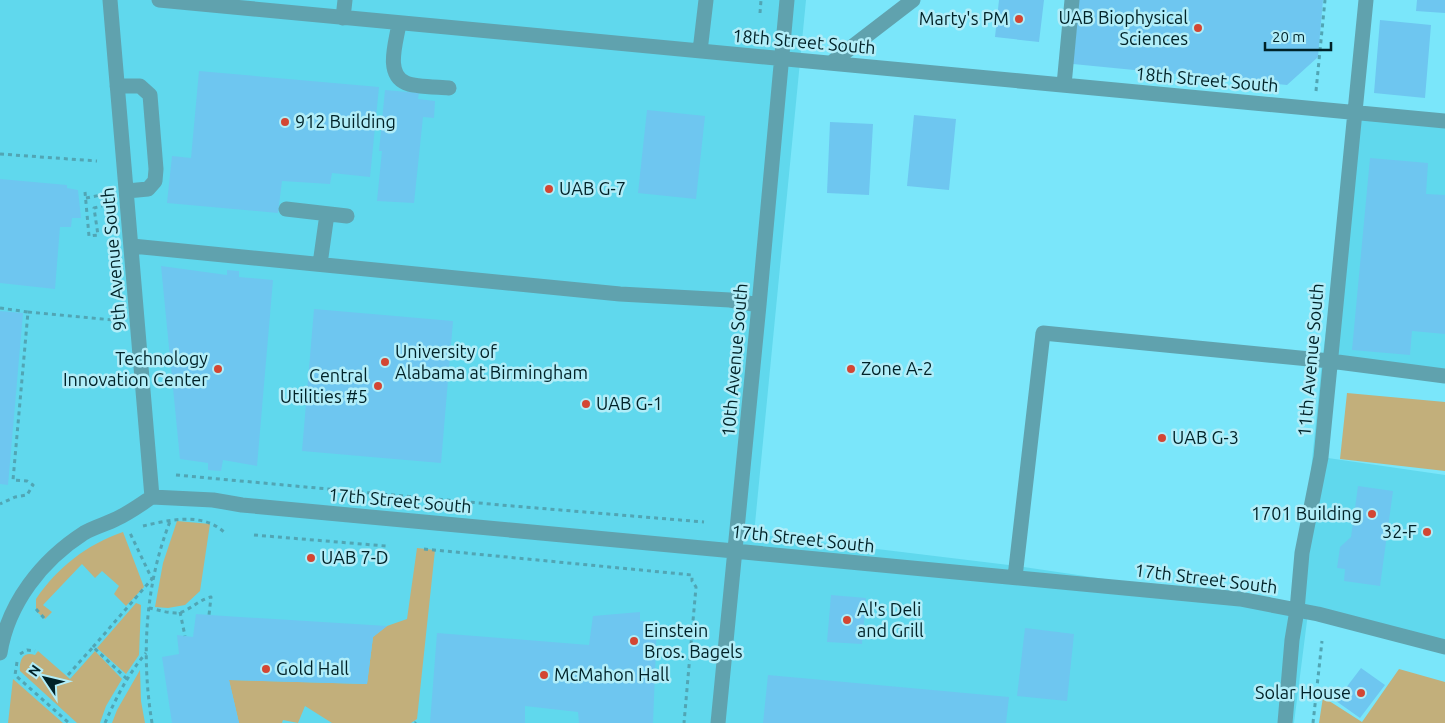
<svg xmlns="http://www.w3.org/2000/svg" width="1445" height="723" font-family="Ubuntu,sans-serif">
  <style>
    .built { fill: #60d8ed }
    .green { fill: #c2af7b }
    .building { fill: #6ec6f0 }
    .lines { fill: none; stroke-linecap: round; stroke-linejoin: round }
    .path { stroke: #51a5b4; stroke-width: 3; stroke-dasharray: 4 4; stroke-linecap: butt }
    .minor { stroke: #60a2ae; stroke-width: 15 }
    .poi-dot { fill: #d34633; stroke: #b1edf8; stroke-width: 2 }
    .labels { text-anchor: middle; stroke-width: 5; stroke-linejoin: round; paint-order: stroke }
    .poi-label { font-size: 18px; fill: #002228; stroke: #b1edf8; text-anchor: start }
    .street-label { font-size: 18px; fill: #002228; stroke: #b1edf8 }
  </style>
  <rect width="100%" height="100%" fill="#7ae6fa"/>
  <path class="built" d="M0 0H806L754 534 1017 566 1240 599 1297 610 1322 361 1355 113 1445 121V376L1330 361 1321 457 1445 475V647L1308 613 1294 723H0Z"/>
  <path class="green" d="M1347 393 1445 402V471L1340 459Z
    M177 521 210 524 200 591 185 605 168 608 155 607 163 563Z
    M123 532 144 587 126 606 114 594 119 586 102 571 95 578 82 564 43 605 52 612 45 619 36 611V599C58 567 86 545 123 532Z
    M417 548 435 550 417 719 411 723H332L305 706 298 723 283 720 282 723H239L229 680 367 684 373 637 387 626 407 619Z
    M136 603 141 605 139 655 126 674 97 648Z
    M38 651 70 679 95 651 122 679 106 706 100 723H77L20 671C19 660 23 651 35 655Z
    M1399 669 1445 682V723H1319L1323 697 1362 722Z
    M140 670 141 701 145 723H112L117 710Z
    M13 679 63 723H8Z"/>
  <path class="building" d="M999 0H1044L1039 42 995 37Z
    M1079 0H1323L1318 57 1287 85 1073 64Z
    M1417 0H1445V13L1416 11Z
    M1380 20 1431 25 1425 98 1374 93Z
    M199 71 379 87 370 177 332 173 330 184 282 181 278 213 167 203 172 156 191 158Z
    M385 90 419 93 418 99 435 101 434 118 423 117 414 203 377 201 382 151H379Z
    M647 110 705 116 696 199 638 193Z
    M914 115 956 119 949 190 907 186Z
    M830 122 873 124 869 195 827 193Z
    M1370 158 1428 163 1426 194 1445 195V334L1412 331 1410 355 1352 350Z
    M0 179 67 185V188L78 190 81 218H72L71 227H60L55 289 0 283Z
    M161 266 227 275V270L239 271V277L273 280 257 466 223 460 221 471 208 470V463L180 459Z
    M314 309 453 321 441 463 302 451Z
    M0 311 23 313 8 485 0 484Z
    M1358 486 1393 491 1380 586 1344 581 1345 569 1337 568 1340 547 1351 537Z
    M831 595 866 598 862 644 827 642Z
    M640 612V621L657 622 653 723H579L578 712 525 706V723H430L437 633 589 645 593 616Z
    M196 614 209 615 387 626 373 637 367 684 229 680 239 723H172L162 657 179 654 177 635 193 637Z
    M1025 628 1074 634 1067 701 1017 696Z
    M1361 668 1385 685 1360 718 1336 701Z
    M768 675 1009 697 1006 723H763Z"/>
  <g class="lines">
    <path class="path" d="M760 13 761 0
      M1316 91 1325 0
      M0 154 97 161
      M85 192 89 236 98 235 94 208 102 206
      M86 198 101 195
      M0 308 28 312 13 480 27 481 33 485 27 495 15 497 0 504
      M28 312 113 320
      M176 475 501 505 704 522
      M143 526C169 520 202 512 224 532
      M254 535 386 546
      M424 549 692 575V581L696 587 684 723
      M149 608C159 610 173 615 182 612 192 608 199 600 211 597L209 615
      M36 609 45 619
      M180 612 185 636
      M93 647 152 579 130 533
      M20 654 27 650 35 651
      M17 662 15 675 69 723
      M68 675 93 647 127 679
      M105 723C116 698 128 674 146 653
      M152 723C141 656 145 583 171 519
      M415 723 416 722
      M1313 723 1322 641"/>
    <path class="minor" d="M110 0 152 497
      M159 0 1445 121
      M343 18 345 0
      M399 23C397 40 384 74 406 83 414 87 439 87 449 88
      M700 51 706 0
      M831 63 913 0
      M1064 85 1072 0
      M117 86H140L150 95 156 169 155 181 148 189 127 191
      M286 209 347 216
      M132 246 620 294 730 300 759 305
      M320 264 327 214
      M152 497 213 500 242 505C575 537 907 566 1240 599L1318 614 1445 647
      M1015 577 1043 333 1330 361 1445 376
      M0 653C8 603 42 560 84 533 94 527 106 524 116 519 129 513 141 504 152 497
      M718 723 759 305 787 0
      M1285 723 1292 640 1297 610 1302 553 1321 457 1366 0"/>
  </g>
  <g class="poi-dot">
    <circle cx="1019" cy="19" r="5"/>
    <circle cx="1198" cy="28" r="5"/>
    <circle cx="285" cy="122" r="5"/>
    <circle cx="549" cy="189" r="5"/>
    <circle cx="385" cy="362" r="5"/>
    <circle cx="218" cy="369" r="5"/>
    <circle cx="851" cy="369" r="5"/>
    <circle cx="378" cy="386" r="5"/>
    <circle cx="586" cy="404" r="5"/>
    <circle cx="1162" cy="438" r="5"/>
    <circle cx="1372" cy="514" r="5"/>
    <circle cx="1427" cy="532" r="5"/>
    <circle cx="311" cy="558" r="5"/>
    <circle cx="847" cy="620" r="5"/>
    <circle cx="634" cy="641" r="5"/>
    <circle cx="266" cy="669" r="5"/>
    <circle cx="544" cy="675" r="5"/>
    <circle cx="1361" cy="693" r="5"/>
  </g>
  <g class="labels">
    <g class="poi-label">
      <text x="1188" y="24" text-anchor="end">UAB Biophysical<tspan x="1188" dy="21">Sciences</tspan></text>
      <text x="1009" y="25" text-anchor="end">Marty's PM</text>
      <text x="295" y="128">912 Building</text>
      <text x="559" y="195">UAB G-7</text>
      <text x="395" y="358">University of<tspan x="395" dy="21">Alabama at Birmingham</tspan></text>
      <text x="208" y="365" text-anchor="end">Technology<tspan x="208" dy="21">Innovation Center</tspan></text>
      <text x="861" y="375">Zone A-2</text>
      <text x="368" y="382" text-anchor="end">Central<tspan x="368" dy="21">Utilities #5</tspan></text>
      <text x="596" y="410">UAB G-1</text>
      <text x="1172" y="444">UAB G-3</text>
      <text x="1362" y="520" text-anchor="end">1701 Building</text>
      <text x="1417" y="538" text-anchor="end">32-F</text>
      <text x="321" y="564">UAB 7-D</text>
      <text x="857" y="616">Al's Deli<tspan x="857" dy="21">and Grill</tspan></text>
      <text x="644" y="637">Einstein<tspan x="644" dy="21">Bros. Bagels</tspan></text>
      <text x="276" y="675">Gold Hall</text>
      <text x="554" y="681">McMahon Hall</text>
      <text x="1351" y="699" text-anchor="end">Solar House</text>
    </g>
    <g class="street-label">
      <text transform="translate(804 42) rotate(5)" y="6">18th Street South</text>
      <text transform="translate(1207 80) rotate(5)" y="6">18th Street South</text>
      <text transform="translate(114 259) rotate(-95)" y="6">9th Avenue South</text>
      <text transform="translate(735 360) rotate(-85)" y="6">10th Avenue South</text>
      <text transform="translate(1311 360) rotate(-85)" y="6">11th Avenue South</text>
      <text transform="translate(400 501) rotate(5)" y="6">17th Street South</text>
      <text transform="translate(803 539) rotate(6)" y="6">17th Street South</text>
      <text transform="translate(1206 579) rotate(7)" y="6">17th Street South</text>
    </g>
  </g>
  <g transform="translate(45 678) rotate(305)" stroke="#b1edf8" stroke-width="4" paint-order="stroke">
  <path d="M0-4L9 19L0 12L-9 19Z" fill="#002228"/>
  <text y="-8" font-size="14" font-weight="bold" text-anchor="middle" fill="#002228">N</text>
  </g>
  <path d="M1265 42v8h66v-8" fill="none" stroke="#002228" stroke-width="2.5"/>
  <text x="1272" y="42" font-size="15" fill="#002228" stroke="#b1edf8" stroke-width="4" paint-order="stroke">20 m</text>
</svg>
